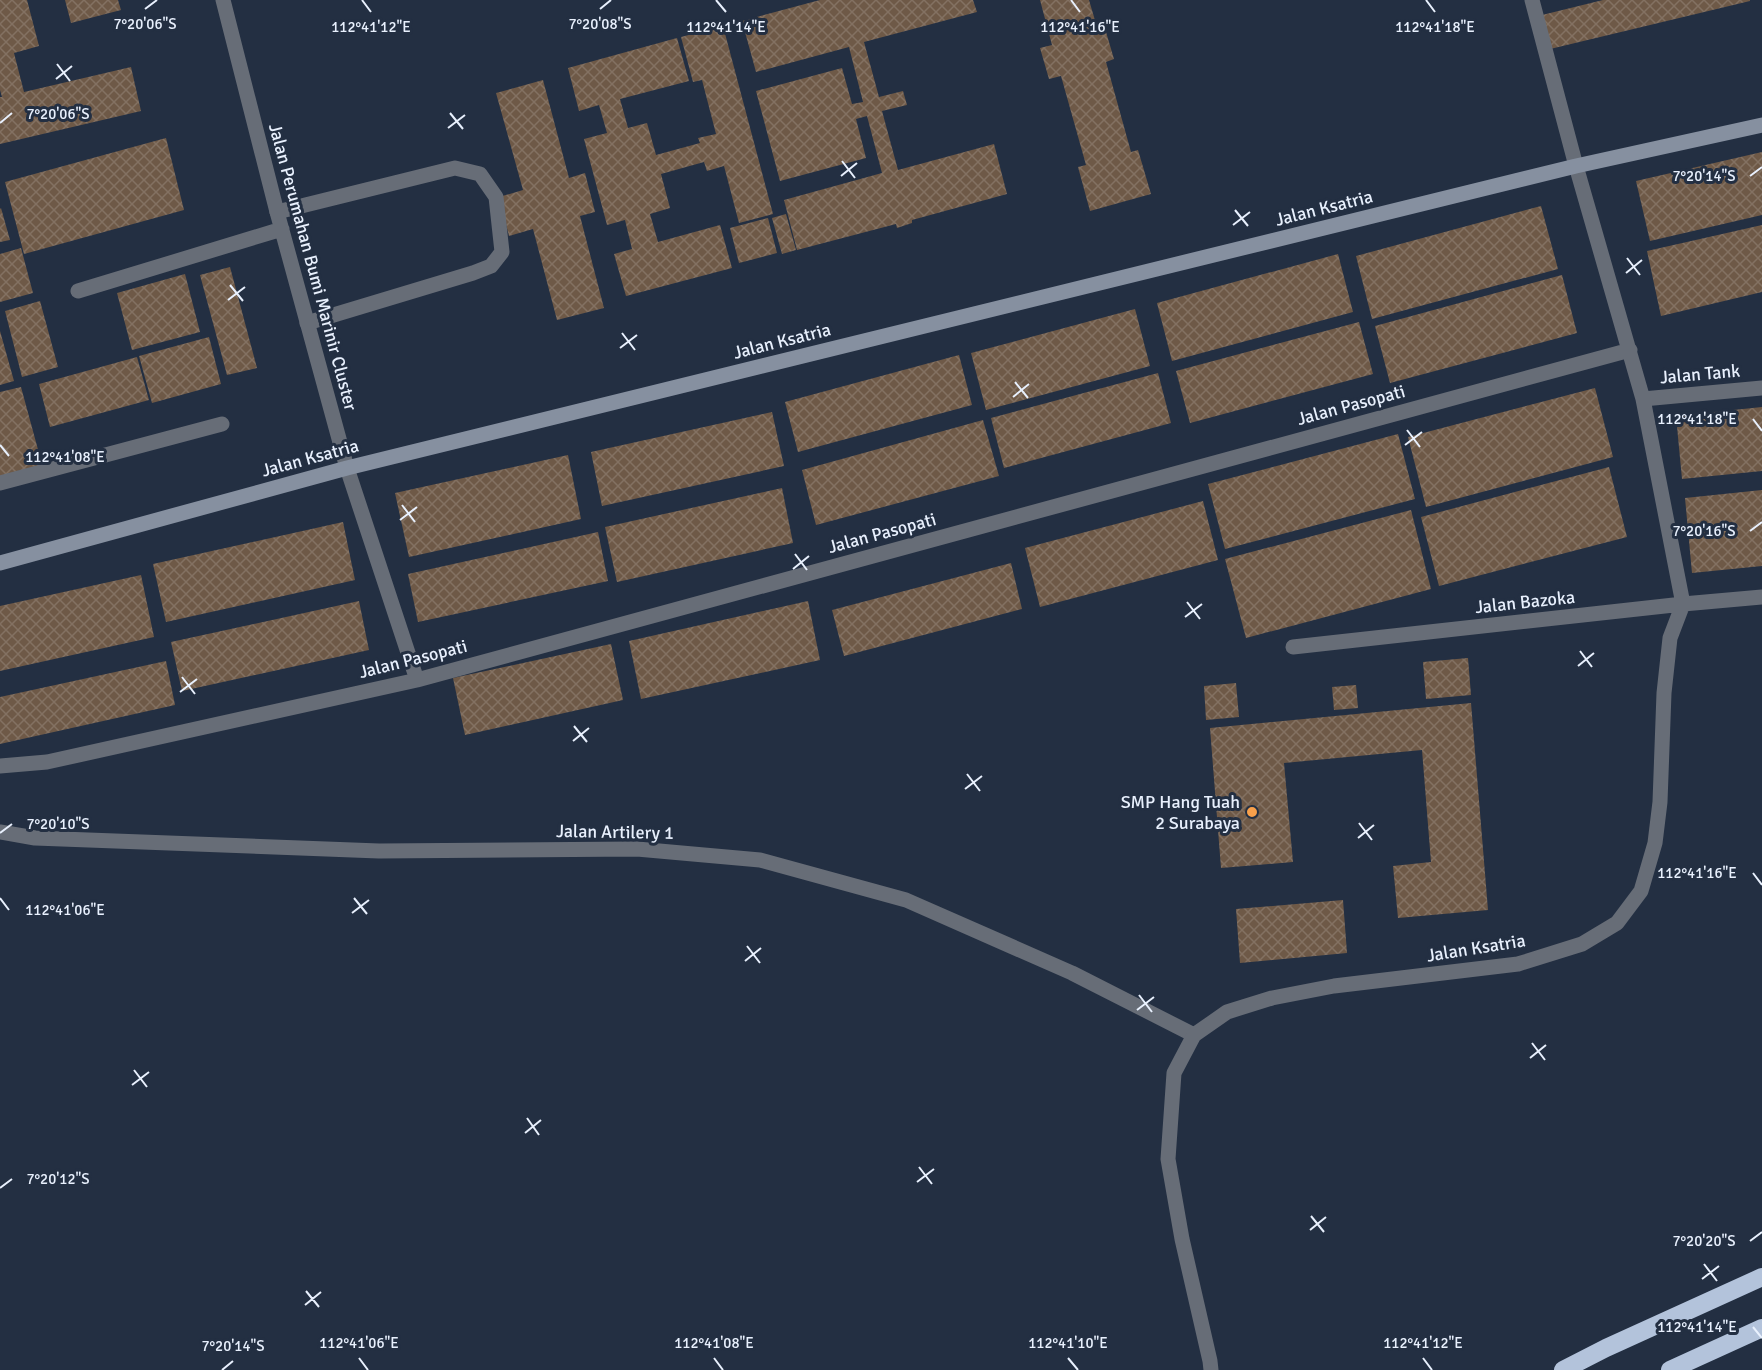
<svg xmlns="http://www.w3.org/2000/svg" width="1762" height="1370" font-family="Signika,sans-serif">
  <style>
    .building { fill: url(#building-cross-hatch) }
    .lines { fill: none; stroke-linecap: round; stroke-linejoin: round }
    .lane { stroke: #676d77; stroke-width: 15 }
    .street { stroke: #676d77; stroke-width: 15 }
    .secondary { stroke: #8690a0; stroke-width: 15 }
    .highway { stroke: #b3c3db; stroke-width: 18 }
    .ticks { fill: none; stroke: #e8f0fd; stroke-width: 2 }
    .poi-dot { fill: #f8a04b; stroke: #232f42; stroke-width: 2 }
    .labels { text-anchor: middle; stroke-width: 6; stroke-linejoin: round; paint-order: stroke }
    .street-label { font-size: 18px; fill: #e8f0fd; stroke: #232f42 }
    .poi-label { font-size: 18px; fill: #e8f0fd; stroke: #232f42; text-anchor: end }
    .ticks-label { font-size: 15px; text-anchor: middle; fill: #e8f0fd; stroke: #232f42; stroke-width: 6; stroke-linejoin: round; paint-order: stroke }
  </style>
  <defs>
    <pattern id="building-cross-hatch" width="8" height="8" patternUnits="userSpaceOnUse" patternTransform="scale(1.5)"><rect width="8" height="8" fill="#6e5947"/><path d="M0 0l8 8M0 8l8-8" fill="none" stroke="#837162"/></pattern>
  </defs>
  <rect width="100%" height="100%" fill="#232f42"/>
  <path class="building" d="M0 0H27L39 46 14 53 24 92 131 67 141 111 0 144V97H2L0 90Z
    M65 0H118L121 10 71 23Z
    M820 0H973L977 12 864 42 879 97 903 91 907 105 882 111 898 170 994 144 1007 194 912 220V223L897 228 896 224 797 250 784 200 882 173 867 116 856 119 866 158 780 181 756 91 842 68 852 104 863 102 849 47 756 72 742 21Z
    M1040 0H1089L1099 34 1106 32 1114 59 1106 62 1131 152 1138 150 1151 194 1090 211 1078 167 1086 165 1061 76 1049 79 1040 48 1052 45Z
    M1603 0H1750V1L1546 50 1538 16Z
    M723 26 773 214 739 223 724 166 707 171 704 162 661 174 670 208 650 214 658 242 720 225 732 268 626 296 614 254 632 249 625 220 607 225 584 139 607 133 599 105 579 111 568 68 677 38 689 81 620 99 628 128 647 123 656 155 700 143 698 138 716 134 702 80 693 82 681 37Z
    M543 80 569 178 585 173 595 212 580 216 604 308 557 320 533 229 509 236 499 197 523 190 496 93Z
    M166 138 184 210 24 254 5 182Z
    M1762 152V215L1650 241 1636 181Z
    M1541 206 1558 269 1372 319 1356 256Z
    M1 208 10 240 0 242V209Z
    M786 214 796 250 782 254 772 218Z
    M768 218 777 253 739 263 730 228Z
    M1762 225V292L1661 316 1647 251Z
    M21 248 33 293 0 302V254Z
    M1338 254 1353 312 1172 361 1157 303Z
    M230 267 257 368 227 375 200 275Z
    M185 274 200 332 132 350 117 293Z
    M1562 275 1577 333 1390 383 1375 326Z
    M40 301 58 367 22 377 5 311Z
    M1135 309 1150 366 986 410 971 353Z
    M1359 322 1373 374 1190 423 1176 371Z
    M0 331 14 381 0 385Z
    M209 337 221 384 152 403 139 356Z
    M959 355 972 405 798 452 785 402Z
    M137 357 149 400 50 427 39 384Z
    M1158 373 1171 423 1004 468 991 418Z
    M21 387 43 468 0 479V392Z
    M1595 388 1613 457 1426 507 1408 437Z
    M1762 407V471L1682 479 1676 416Z
    M772 412 784 466 602 506 591 452Z
    M983 420 999 476 816 525 802 470Z
    M1398 434 1415 499 1225 549 1208 484Z
    M568 455 581 519 409 557 395 493Z
    M1609 467 1627 537 1439 586 1421 517Z
    M782 488 793 543 617 582 605 527Z
    M1762 490V566L1692 573 1685 498Z
    M1203 501 1218 560 1040 607 1025 548Z
    M1411 510 1431 589 1246 638 1225 559Z
    M343 522 355 580 166 622 153 564Z
    M598 532 608 581 418 622 408 574Z
    M1011 563 1022 609 844 656 832 610Z
    M141 575 154 637 0 671V606Z
    M359 601 369 650 182 691 171 642Z
    M808 601 820 660 641 699 629 641Z
    M611 644 623 700 465 735 453 678Z
    M1468 658 1471 695 1426 699 1423 662Z
    M166 661 175 705 0 744V697Z
    M1236 683 1239 717 1206 720 1204 686Z
    M1356 685 1358 708 1334 710 1332 687Z
    M1471 703 1488 910 1398 918 1393 866 1431 862 1422 750 1284 763 1293 862 1221 868 1210 728Z
    M1343 900 1347 953 1240 963 1236 909Z"/>
  <g class="lines">
    <path class="lane" d="M277 212 455 168 480 174 496 197 502 252 491 266 473 273 307 323
      M0 483 222 424
      M0 832 35 838 379 851 637 849 760 860 906 900 1072 973 1194 1035"/>
    <path class="street" d="M223 0 277 212 347 468 417 680
      M78 291 282 229
      M1643 399 1762 388
      M1293 647 1683 604 1762 597
      M0 766 47 762 417 680 1630 350
      M1211 1370 1210 1361 1182 1239 1168 1159 1174 1073 1194 1035 1227 1012 1272 998 1334 986 1518 964 1582 944 1617 923 1641 891 1655 843 1660 802 1664 693 1670 638 1683 604 1643 399 1576 166 1532 0"/>
    <path class="secondary" d="M0 563 347 468 1576 166 1762 125"/>
    <path class="highway" d="M1563 1370 1606 1348 1762 1277
      M1670 1370 1762 1328"/>
  </g>
  <path class="ticks" d="M362 0 371 12M716 0 726 12M1071 0 1080 12M1426 0 1435 12M145 9 157 0M600 9 611 0M57 64 70 81M56 79 72 66M450 113 463 129M0 123 12 113M448 128 465 115M842 161 855 178M841 176 857 163M1750 176 1762 167M1235 210 1248 226M1233 225 1250 212M1627 258 1640 275M1626 273 1642 260M230 285 243 301M228 300 245 287M622 333 635 350M620 348 637 335M1015 382 1028 398M1013 397 1029 384M1753 419 1762 431M1407 430 1420 447M0 445 9 456M1405 445 1422 432M402 505 415 522M400 520 417 507M1750 531 1762 522M795 554 807 570M793 569 809 556M1187 602 1200 619M1185 617 1202 604M1580 651 1592 667M1578 666 1594 653M182 677 195 694M180 692 197 679M574 726 587 742M573 741 589 728M967 774 980 791M965 789 982 776M1359 823 1372 840M0 833 12 824M1358 838 1374 825M1753 873 1762 885M0 898 9 910M354 898 367 914M352 913 369 900M747 946 760 963M745 961 761 948M1139 995 1152 1012M1137 1010 1154 997M1532 1043 1545 1060M1530 1058 1546 1045M134 1070 147 1087M132 1085 149 1072M527 1118 539 1135M525 1133 541 1120M919 1167 932 1184M917 1182 934 1169M0 1188 12 1179M1311 1216 1324 1232M1310 1230 1326 1217M1750 1241 1762 1232M1704 1264 1717 1281M1702 1279 1719 1266M306 1291 319 1307M305 1305 321 1292M1753 1327 1762 1338M359 1358 368 1370M714 1358 723 1370M1068 1358 1078 1370M1423 1358 1432 1370M222 1370 233 1361"/>
  <circle class="poi-dot" cx="1252" cy="812" r="6"/>
  <g class="labels">
    <g class="street-label">
      <text transform="translate(1324 208) rotate(-14)" y="6">Jalan Ksatria</text>
      <text transform="translate(313 267) rotate(75)" y="6">Jalan Perumahan Bumi Marinir Cluster</text>
      <text transform="translate(782 341) rotate(-14)" y="6">Jalan Ksatria</text>
      <text transform="translate(1700 374) rotate(-5)" y="6">Jalan Tank</text>
      <text transform="translate(1351 405) rotate(-15)" y="6">Jalan Pasopati</text>
      <text transform="translate(310 458) rotate(-15)" y="6">Jalan Ksatria</text>
      <text transform="translate(882 533) rotate(-15)" y="6">Jalan Pasopati</text>
      <text transform="translate(1525 602) rotate(-6)" y="6">Jalan Bazoka</text>
      <text transform="translate(413 659) rotate(-14)" y="6">Jalan Pasopati</text>
      <text transform="translate(615 832) rotate(1)" y="6">Jalan Artilery 1</text>
      <text transform="translate(1476 948) rotate(-9)" y="6">Jalan Ksatria</text>
    </g>
    <g class="poi-label">
      <text x="1240" y="808">SMP Hang Tuah<tspan x="1240" dy="21">2 Surabaya</tspan></text>
    </g>
  </g>
  <g class="ticks-label">
    <text x="145" y="29">7°20'06"S</text>
    <text x="600" y="29">7°20'08"S</text>
    <text x="371" y="32">112°41'12"E</text>
    <text x="726" y="32">112°41'14"E</text>
    <text x="1080" y="32">112°41'16"E</text>
    <text x="1435" y="32">112°41'18"E</text>
    <text x="58" y="119">7°20'06"S</text>
    <text x="1704" y="181">7°20'14"S</text>
    <text x="1697" y="424">112°41'18"E</text>
    <text x="65" y="462">112°41'08"E</text>
    <text x="1704" y="536">7°20'16"S</text>
    <text x="58" y="829">7°20'10"S</text>
    <text x="1697" y="878">112°41'16"E</text>
    <text x="65" y="915">112°41'06"E</text>
    <text x="58" y="1184">7°20'12"S</text>
    <text x="1704" y="1246">7°20'20"S</text>
    <text x="1697" y="1332">112°41'14"E</text>
    <text x="359" y="1348">112°41'06"E</text>
    <text x="714" y="1348">112°41'08"E</text>
    <text x="1068" y="1348">112°41'10"E</text>
    <text x="1423" y="1348">112°41'12"E</text>
    <text x="233" y="1351">7°20'14"S</text>
  </g>
</svg>
